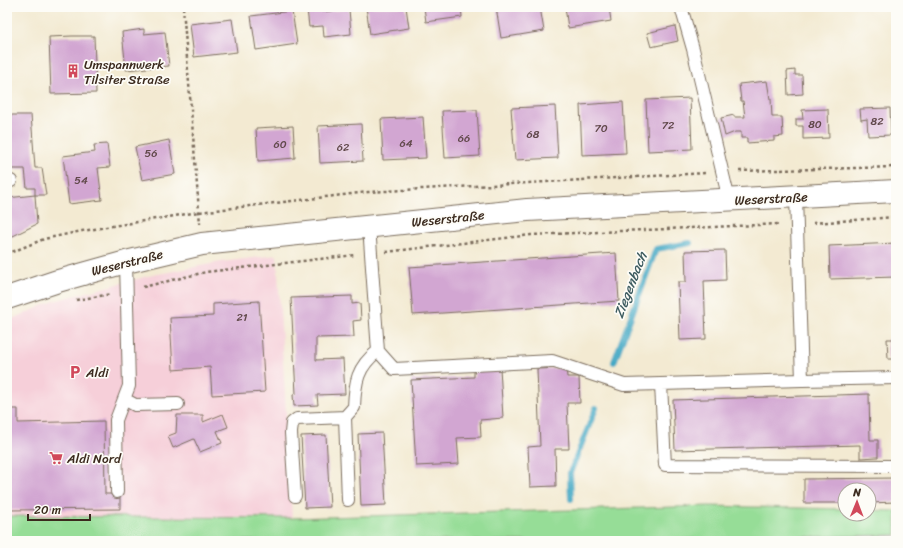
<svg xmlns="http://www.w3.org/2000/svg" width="903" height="548" font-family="Sriracha,sans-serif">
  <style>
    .built { fill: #f6cfd9 }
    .industrial { fill: #d1bdcb }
    .green { fill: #96dd97; stroke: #68845a }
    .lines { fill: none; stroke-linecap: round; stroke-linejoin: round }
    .stream { stroke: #45a9c5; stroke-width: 6 }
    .building { fill: #d2a6d2 }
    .lane-casing { stroke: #7b6d5d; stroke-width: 14 }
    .secondary-casing { stroke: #7b6d5d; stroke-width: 24 }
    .path { stroke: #7b6d5d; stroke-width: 2.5; stroke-dasharray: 3 3; stroke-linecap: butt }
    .lane { stroke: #fff; stroke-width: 12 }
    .secondary { stroke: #fff; stroke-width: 22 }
    .labels { text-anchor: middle; stroke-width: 3.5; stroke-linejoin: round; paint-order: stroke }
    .number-label { font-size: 11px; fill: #61494b }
    .poi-label { font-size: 13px; fill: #3b2a1e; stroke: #fdfcf7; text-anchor: start }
    .street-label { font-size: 13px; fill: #3b2a1e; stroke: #fdfcf7 }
    .water-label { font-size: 14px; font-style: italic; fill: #3f5d61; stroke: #fdfcf7 }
  </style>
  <rect width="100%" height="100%" fill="#fdfcf7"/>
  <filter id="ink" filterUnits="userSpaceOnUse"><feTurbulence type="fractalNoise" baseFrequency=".025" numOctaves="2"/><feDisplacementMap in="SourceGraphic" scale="8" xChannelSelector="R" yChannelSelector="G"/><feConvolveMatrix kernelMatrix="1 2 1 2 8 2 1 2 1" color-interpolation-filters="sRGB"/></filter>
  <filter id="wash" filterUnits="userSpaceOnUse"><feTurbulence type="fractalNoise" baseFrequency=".012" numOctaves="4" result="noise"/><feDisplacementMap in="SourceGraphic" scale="16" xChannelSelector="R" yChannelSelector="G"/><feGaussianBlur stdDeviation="0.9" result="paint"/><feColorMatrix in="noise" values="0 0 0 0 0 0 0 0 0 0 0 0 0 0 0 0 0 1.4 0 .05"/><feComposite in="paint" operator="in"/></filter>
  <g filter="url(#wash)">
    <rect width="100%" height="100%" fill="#f3ead2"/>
    <path class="built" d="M277 255 292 518 7 516V321L54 301 148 276 221 262Z"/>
    <path class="industrial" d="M896 535V541H592Z"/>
    <path class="green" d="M709 506 845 509V514H869V510L896 511V535L592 541 7 540V516L292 518Z"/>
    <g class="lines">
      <path class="stream" d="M614 362 656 249 690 243
        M571 499 570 473 596 408"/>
    </g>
    <g id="blocks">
      <path class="building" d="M366 7H406L409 28 370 34Z
        M424 7H461L462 17 426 22Z
        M496 7H540L544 31 501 38Z
        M565 7H609L611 21 568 28Z
        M322 8 323 12 349 9 351 34 324 37 323 26 309 27 307 9Z
        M292 11 297 44 256 50 251 16Z
        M232 19 237 52 194 57 190 24Z
        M675 26 678 41 651 47 647 33Z
        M144 29V34L165 32 169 66 126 70 122 32Z
        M72 36H94L96 93 51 94 49 37Z
        M795 70V75H802L803 94 788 95 787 71Z
        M767 81 770 99H771L772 117H782L783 136 774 137V141L747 143V138H741V132H735L725 136 721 118 734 115V117H745L743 101H741L739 84Z
        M690 98 692 149 648 151 646 100Z
        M623 102 626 153 582 155 580 105Z
        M555 106 558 158 515 160 511 108Z
        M890 108 891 135 868 136 867 119 861 120 860 109Z
        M828 109 829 138 803 139V126H796V119H803L802 110Z
        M477 110 480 156 445 158 442 111Z
        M7 115H31L35 168H42L46 195H35L37 224 7 239V198L35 195V188H27L25 169H7Z
        M423 117 426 158 383 160 381 119Z
        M361 124 363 161 320 163 318 126Z
        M293 126 295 158 258 161 256 128Z
        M169 140 175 174 142 180 135 147Z
        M107 144 110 167 98 168 102 200 69 204 63 156 95 152 94 145Z
        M896 243V277L830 279 829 246Z
        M725 250 726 280 704 281 706 339 680 340 678 282H686L685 251Z
        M616 253 619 301 413 315 409 267Z
        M352 296V304L360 303 361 320 353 321 354 337 316 338V360L343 359 345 394 317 395 318 405 294 406 293 395 296 394 291 298Z
        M259 301 265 392 212 395 210 367 173 370 170 318 213 316V304Z
        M887 339H896V359H888Z
        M500 368 503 418 480 420 481 437 457 438 459 464 416 466 411 380 474 377V370Z
        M566 368 567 377H579L580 403H567L569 449H555L556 486 530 487 528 447 540 446 537 369Z
        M869 394 870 440H878V457L860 458V445L675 450 673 400Z
        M7 409H18V423L104 421 105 494H120V509L7 510Z
        M223 414 228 427 217 431 222 443 200 452 194 439 173 448 168 436 176 433 177 415H203V422Z
        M382 433 386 505 361 506 358 434Z
        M326 435 330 507 305 508 301 436Z
        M896 478V502L869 503V490H845V503H804V479Z"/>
    </g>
  </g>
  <g filter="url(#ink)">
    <use href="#blocks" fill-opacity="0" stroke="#7b6d5d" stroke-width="1"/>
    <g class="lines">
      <g class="lane-casing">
        <path id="lane" d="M681 7 693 49 729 200
          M7 181H11
          M369 226 378 351 394 369 552 361 624 385 802 380 796 197
          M802 380 896 378
          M661 384 665 465 896 466
          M124 399 135 405 178 404
          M117 492 116 420 129 386 126 262
          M295 496 291 433 292 423 297 419 345 417
          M348 500 345 417 354 407C355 382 357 367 378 351"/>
      </g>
      <g class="secondary-casing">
        <path id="secondary" d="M7 298 58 281 126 262 202 244 527 210 896 191"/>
      </g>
      <path class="path" d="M183 7 200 224
        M739 171 896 167
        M813 223 896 217
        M386 252 531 235 780 224
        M7 254 44 239 82 231 199 212 368 192 706 173
        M143 287 206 272 355 255
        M76 300 111 294"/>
      <use href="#lane" class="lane"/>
      <use href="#secondary" class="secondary"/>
    </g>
  </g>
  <defs>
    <g id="building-bare" transform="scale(1.08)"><path d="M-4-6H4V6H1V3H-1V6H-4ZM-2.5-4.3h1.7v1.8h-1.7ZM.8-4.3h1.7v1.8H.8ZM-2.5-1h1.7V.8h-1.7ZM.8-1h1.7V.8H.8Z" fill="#d1495b" stroke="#fdfcf7" stroke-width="2.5" paint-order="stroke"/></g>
    <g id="parking-bare" transform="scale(1.08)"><path d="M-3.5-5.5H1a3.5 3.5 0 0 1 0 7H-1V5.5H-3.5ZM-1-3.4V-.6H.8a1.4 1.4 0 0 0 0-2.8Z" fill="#d1495b" stroke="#fdfcf7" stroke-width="2.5" paint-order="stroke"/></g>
    <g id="supermarket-bare" transform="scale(1.08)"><path d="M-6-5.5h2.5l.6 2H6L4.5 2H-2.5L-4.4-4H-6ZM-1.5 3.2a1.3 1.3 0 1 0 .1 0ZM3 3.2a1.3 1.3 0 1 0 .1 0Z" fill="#d1495b" stroke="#fdfcf7" stroke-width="2.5" paint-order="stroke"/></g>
  </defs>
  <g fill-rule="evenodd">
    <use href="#building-bare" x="73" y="71"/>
    <use href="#parking-bare" x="75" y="372"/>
    <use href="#supermarket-bare" x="56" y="458"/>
  </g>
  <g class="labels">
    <g class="number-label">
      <text x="877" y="125">82</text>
      <text x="815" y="128">80</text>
      <text x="668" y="129">72</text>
      <text x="601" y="132">70</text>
      <text x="533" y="138">68</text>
      <text x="464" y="142">66</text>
      <text x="406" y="147">64</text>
      <text x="280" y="148">60</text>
      <text x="343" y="151">62</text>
      <text x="151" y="157">56</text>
      <text x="81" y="184">54</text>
      <text x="242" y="321">21</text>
    </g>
    <g class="poi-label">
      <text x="84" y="69">Umspannwerk<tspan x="84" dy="15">Tilsiter Straße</tspan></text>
      <text x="86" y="377">Aldi</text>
      <text x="67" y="463">Aldi Nord</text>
    </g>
    <g class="street-label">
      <text transform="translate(771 198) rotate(-3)" y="5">Weserstraße</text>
      <text transform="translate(448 218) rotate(-6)" y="5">Weserstraße</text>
      <text transform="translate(127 262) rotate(-14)" y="5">Weserstraße</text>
    </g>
    <g class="water-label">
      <text transform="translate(630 285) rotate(-69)" y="5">Ziegenbach</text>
    </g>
  </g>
  <rect width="903" height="548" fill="none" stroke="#fdfcf7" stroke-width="24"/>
  <g transform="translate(857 502) rotate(1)"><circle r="19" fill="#fdfcf7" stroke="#afa8a0"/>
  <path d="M0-3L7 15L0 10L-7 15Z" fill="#d1495b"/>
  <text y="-6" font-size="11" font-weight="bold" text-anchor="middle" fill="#3b2a1e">N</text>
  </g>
  <path d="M28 514v6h62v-6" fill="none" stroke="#3b2a1e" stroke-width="2"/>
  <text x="34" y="514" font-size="12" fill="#3b2a1e" stroke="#fdfcf7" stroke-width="3" paint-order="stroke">20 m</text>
</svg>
